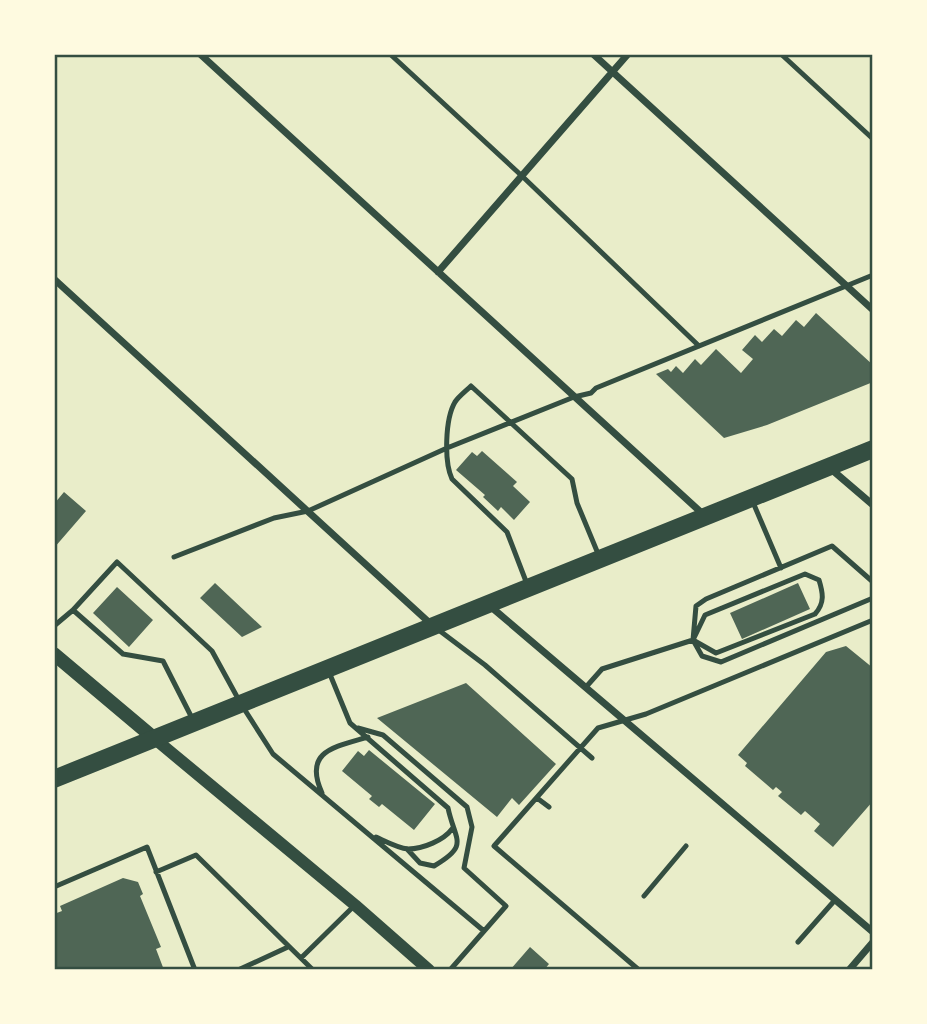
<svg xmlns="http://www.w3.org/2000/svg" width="927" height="1024" font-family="Mulish,sans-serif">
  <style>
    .building { fill: #4f6655 }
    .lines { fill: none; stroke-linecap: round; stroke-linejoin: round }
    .service { stroke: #344e41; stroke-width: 5 }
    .minor { stroke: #344e41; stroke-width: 7 }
    .tertiary { stroke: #344e41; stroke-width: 12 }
    .secondary { stroke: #344e41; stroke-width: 14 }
    .primary { stroke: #344e41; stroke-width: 18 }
    .neatline { fill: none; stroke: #344e41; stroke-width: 2.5 }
  </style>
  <rect width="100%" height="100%" fill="#e9edc9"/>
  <path class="building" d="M816 313 873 365V382L767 425 724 438 656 374 668 369 671 372 676 366 683 373 695 359 701 365 716 349 741 373 753 359 742 350 755 335 762 342 774 329 782 336 796 320 804 327Z
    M482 451 517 482 513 486 530 502 514 520 501 507 498 511 483 497 485 495 456 470 472 452 477 456Z
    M64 492 86 511 54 548V504Z
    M215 583 262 627 242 637 200 598Z
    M798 583 810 609 742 639 730 613Z
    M117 587 153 620 129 647 93 613Z
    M846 646 873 668V801L833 847 814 831 820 824 805 811 801 815 778 796 782 792 776 787 773 790 745 766 747 763 738 755 826 652Z
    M466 683 556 764 519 805 512 798 497 817 377 718Z
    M369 750 435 804 414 830 382 804 379 807 369 799 372 796 342 771 358 751 364 756Z
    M123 878 138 882 143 894 140 896 161 947 156 949 164 970H54V914L62 911 60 906Z
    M530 947 549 964 544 970H510Z"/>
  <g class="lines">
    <path class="service" d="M390 54 522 176 699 346
      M781 54 873 139
      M752 500 781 568
      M174 557 274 518 308 511 447 448 574 397 591 393 596 388 873 275
      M873 582 832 546 706 599 696 606 693 640 702 656 721 662 873 598
      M527 584 507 532 452 479C444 462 445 419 455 402 459 396 466 391 471 386L572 479 577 503 599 556
      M73 610 117 562 212 651 241 704 273 754 484 931
      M54 626 73 610 123 654 163 661 193 720
      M436 628 485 665 592 758
      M329 672 350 723 448 808C455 841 470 845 434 866L420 863 407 849
      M586 687 602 669 693 640 705 615 805 574 819 580C823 593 825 603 815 614L716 653 693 640
      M358 728 383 735 467 807 472 827 464 868 506 906 450 970
      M322 793C303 751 334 747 368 737
      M537 798 549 807
      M376 837C385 841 398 848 408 849 423 849 444 840 452 829
      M156 872 196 855 313 970
      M54 887 147 847 195 970
      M644 896 686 846
      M798 942 835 900
      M301 958 355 905
      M238 970 288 947
      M639 970 494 846 598 728 646 714 873 620"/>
    <path class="minor" d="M200 54 705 516
      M593 54 873 310
      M438 272 628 54
      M54 279 433 626
      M831 469 873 505
      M490 606 873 932
      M849 970 873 942"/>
    <path class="tertiary" d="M155 739 355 905 429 970"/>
    <path class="secondary" d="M54 654 155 739"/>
    <path class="primary" d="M54 779 873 449"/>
  </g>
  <rect width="927" height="1024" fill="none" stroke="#fefae0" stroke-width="112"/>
  <rect x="56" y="56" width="815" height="912" class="neatline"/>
</svg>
